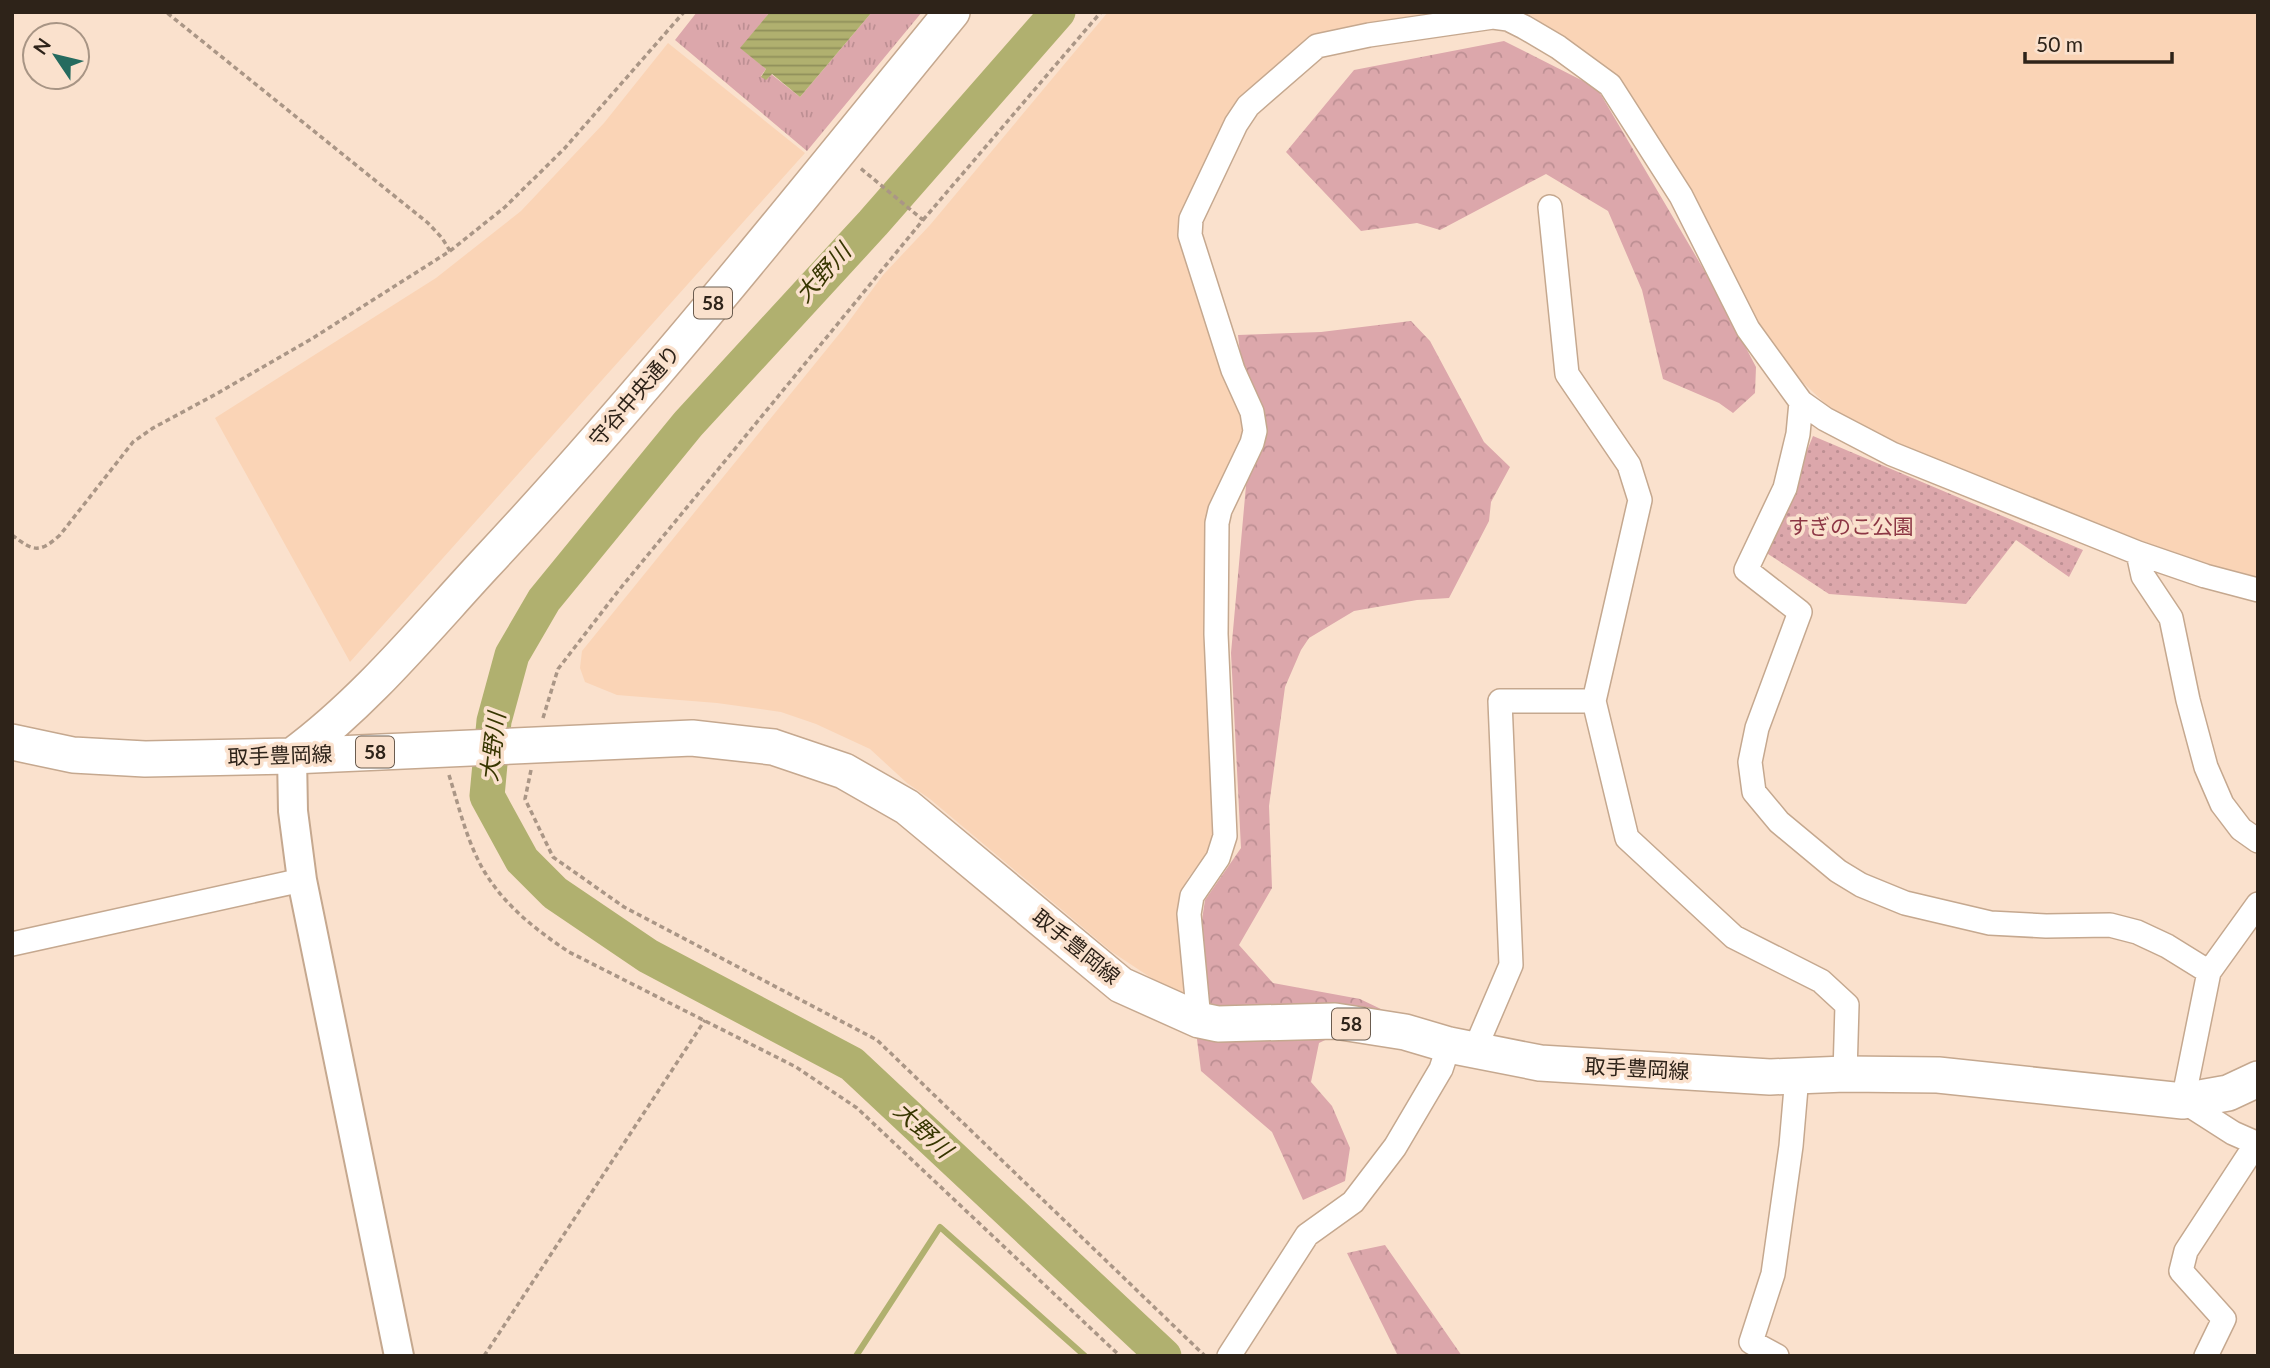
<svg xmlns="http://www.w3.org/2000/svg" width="2270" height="1368" font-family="Lato,'Noto Sans JP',sans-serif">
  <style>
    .built { fill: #fad4b6 }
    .grass { fill: url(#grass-tufts) }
    .forest { fill: url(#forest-crowns) }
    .park { fill: url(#park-dots) }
    .water { fill: url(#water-rules) }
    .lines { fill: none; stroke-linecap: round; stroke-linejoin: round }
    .stream { stroke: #b0b06f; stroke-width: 6 }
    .river { stroke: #b0b06f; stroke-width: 35 }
    .minor-casing { stroke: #c5a88f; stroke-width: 26 }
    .tertiary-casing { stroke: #c5a88f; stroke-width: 32 }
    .primary-casing { stroke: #c5a88f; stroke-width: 38 }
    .path { stroke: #aa9686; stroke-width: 3.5; stroke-dasharray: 5 3.5; stroke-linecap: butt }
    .minor { stroke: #fff; stroke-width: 23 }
    .tertiary { stroke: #fff; stroke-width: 28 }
    .primary { stroke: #fff; stroke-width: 35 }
    .labels { text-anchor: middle; stroke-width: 7; stroke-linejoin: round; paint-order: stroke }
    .shield { fill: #fae1cd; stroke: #6b5c4f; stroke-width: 2 }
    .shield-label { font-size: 19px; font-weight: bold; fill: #2e2319 }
    .street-label { font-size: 21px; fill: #2e2319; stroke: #fae1cd }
    .park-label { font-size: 21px; fill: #8c3644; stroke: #fae1cd }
    .water-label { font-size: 23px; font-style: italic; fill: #373600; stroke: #fae1cd }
  </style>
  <defs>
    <pattern id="grass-tufts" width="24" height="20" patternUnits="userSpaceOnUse" patternTransform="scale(1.75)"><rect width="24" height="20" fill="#dca7ab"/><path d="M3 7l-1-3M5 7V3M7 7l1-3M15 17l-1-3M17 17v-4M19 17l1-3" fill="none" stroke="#bd8f93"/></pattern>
    <pattern id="forest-crowns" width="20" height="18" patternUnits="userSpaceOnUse" patternTransform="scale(1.75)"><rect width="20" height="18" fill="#dca7ab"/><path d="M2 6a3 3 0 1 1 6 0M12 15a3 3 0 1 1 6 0" fill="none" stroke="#bd8f93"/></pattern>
    <pattern id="park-dots" width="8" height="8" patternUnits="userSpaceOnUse" patternTransform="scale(1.75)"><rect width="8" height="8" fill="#dca7ab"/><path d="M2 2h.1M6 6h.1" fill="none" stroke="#bd8f93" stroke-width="1.8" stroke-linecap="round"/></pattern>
    <pattern id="water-rules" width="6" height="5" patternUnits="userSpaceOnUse" patternTransform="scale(1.75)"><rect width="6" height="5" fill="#b0b06f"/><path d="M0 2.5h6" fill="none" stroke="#908f5a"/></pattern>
  </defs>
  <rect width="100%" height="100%" fill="#fae1cd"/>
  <path class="built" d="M1108 12H1446L1411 16 1313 34 1241 98 1224 122 1179 222 1181 241 1241 415 1244 435 1207 523 1205 604 1213 835 1209 851 1188 878 1181 893 1179 911 1184 994 1162 985 1112 952 930 799 907 783 870 749 816 724 781 712 717 703 617 695 585 682 580 668 582 651 844 328 883 275 930 225Z
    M1524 12H2258V578L2231 572 2178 555 1878 437 1835 413 1791 371 1752 313 1692 194 1619 77 1532 16Z
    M668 43 805 153 350 662 215 418 436 278 521 211 604 123Z"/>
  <path class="grass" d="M697 12H770L741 48 766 69 761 76 771 74 800 97 872 12H922L807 151 675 40Z"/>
  <path class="forest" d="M1504 41 1597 88 1714 287 1756 367 1755 393 1733 413 1719 403 1663 379 1642 290 1608 211 1546 174 1440 230 1417 223 1361 231 1286 152 1354 70Z
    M1411 321 1430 341 1484 442 1510 467 1491 502 1489 521 1449 598 1417 600 1354 611 1309 638 1301 650 1285 687 1269 806 1272 888 1239 945 1273 983 1360 999 1385 1011 1319 1043 1311 1082 1332 1106 1350 1148 1345 1181 1303 1200 1272 1132 1201 1071 1191 992 1205 900 1241 848 1231 653 1250 441 1238 335 1321 332Z
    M1385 1245 1462 1356H1398L1347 1253Z"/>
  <path class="park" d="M1813 436 2083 550 2069 577 2016 540 1966 604 1829 594 1765 552Z"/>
  <path class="water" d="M770 12H872L800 97 772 74 766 80 761 77 766 69 740 48Z"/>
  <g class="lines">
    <path class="stream" d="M856 1356 940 1227 1085 1356"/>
    <path class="river" d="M1058 12 873 223 688 424 544 600 512 655 494 721 487 796 522 860 555 893 648 956 852 1064 1164 1356"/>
    <g class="minor-casing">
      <path id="minor" d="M1550 207 1567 374 1629 465 1640 500 1594 701 1627 838 1734 937 1821 981 1847 1005 1845 1074
        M1801 402 1798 434 1785 488 1746 570 1800 612 1757 728 1750 762 1754 792 1779 822 1838 871 1861 885 1905 903 1990 923 2046 926 2110 925 2137 932 2167 946 2209 972
        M2138 553 2143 576 2171 618 2188 700 2206 767 2222 804 2241 829 2258 841
        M2258 904 2209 972 2183 1101 2233 1133 2258 1144
        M12 944 302 880
        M1199 1020 1189 914 1192 896 1218 858 1225 836 1216 634 1217 523 1220 510 1252 443 1255 431 1252 412 1233 370 1190 235 1191 219 1236 124 1248 106 1317 46 1369 35 1493 17 1508 19 1524 27 1558 47 1610 85 1681 196 1748 329 1801 402 1825 419 1892 454 2138 553 2205 576 2258 590
        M1475 1049 1511 965 1500 701H1594
        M1229 1356 1307 1235 1353 1202 1395 1147 1441 1069 1449 1045
        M1777 1356 1751 1342 1773 1274 1791 1146 1797 1076
        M2206 1356 2224 1319 2181 1271 2186 1251 2256 1144"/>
    </g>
    <g class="tertiary-casing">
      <path id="tertiary" d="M292 756 293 811 302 880 399 1356"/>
    </g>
    <g class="primary-casing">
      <path id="primary" d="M12 742 73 755 145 759 292 756 692 738 773 747 844 771 907 807 1121 985 1199 1020 1218 1024 1335 1021 1405 1032 1449 1045 1540 1063 1770 1077 1845 1074 1938 1075 2183 1101 2228 1093 2258 1079
        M292 756C364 703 423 631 483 566 649 389 799 199 952 12"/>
    </g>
    <path class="path" d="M923 220 1101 12
      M450 251 505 207 564 149 684 12
      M12 535C33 551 39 554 60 535L133 442 153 428 218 393 313 338 450 251 442 238 428 223 166 12
      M543 718 558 669 619 590 923 220 859 167
      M531 770 525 799 553 857 624 907 877 1040 1205 1356
      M449 775C459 807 467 842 484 871 505 906 536 930 569 952L796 1067 857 1108 1120 1356
      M484 1356 705 1020"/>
    <use href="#minor" class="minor"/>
    <use href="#tertiary" class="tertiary"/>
    <use href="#primary" class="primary"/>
  </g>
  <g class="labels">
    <g class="shield">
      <rect x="694" y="287.5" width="38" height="31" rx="5"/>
      <rect x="356" y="736.5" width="38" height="31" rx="5"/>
      <rect x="1332" y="1008.5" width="38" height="31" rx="5"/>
    </g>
    <g class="shield-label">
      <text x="713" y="310">58</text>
      <text x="375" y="759">58</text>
      <text x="1351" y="1031">58</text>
    </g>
    <g class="street-label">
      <text transform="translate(635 396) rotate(-49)" y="7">守谷中央通り</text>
      <text transform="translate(280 756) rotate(-2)" y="7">取手豊岡線</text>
      <text transform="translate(1076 947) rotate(39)" y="7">取手豊岡線</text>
      <text transform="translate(1637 1069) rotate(3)" y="7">取手豊岡線</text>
    </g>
    <g class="park-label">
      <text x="1851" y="534">すぎのこ公園</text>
    </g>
    <g class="water-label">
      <text transform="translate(823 273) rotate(-48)" y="8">大野川</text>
      <text transform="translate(493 747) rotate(-83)" y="8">大野川</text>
      <text transform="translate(923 1130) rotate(43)" y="8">大野川</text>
    </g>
  </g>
  <rect width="2270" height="1368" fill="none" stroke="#2e2319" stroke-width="28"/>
  <g transform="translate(56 56) rotate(305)"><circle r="33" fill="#fae1cd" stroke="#a89585" stroke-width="2"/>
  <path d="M0-5L12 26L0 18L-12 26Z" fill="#256b5f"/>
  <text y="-10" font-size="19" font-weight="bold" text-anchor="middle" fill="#2e2319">N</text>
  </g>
  <path d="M2025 52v10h147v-10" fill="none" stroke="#2e2319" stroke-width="3.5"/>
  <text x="2036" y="52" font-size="21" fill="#2e2319" stroke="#fae1cd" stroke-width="5" paint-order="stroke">50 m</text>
</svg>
